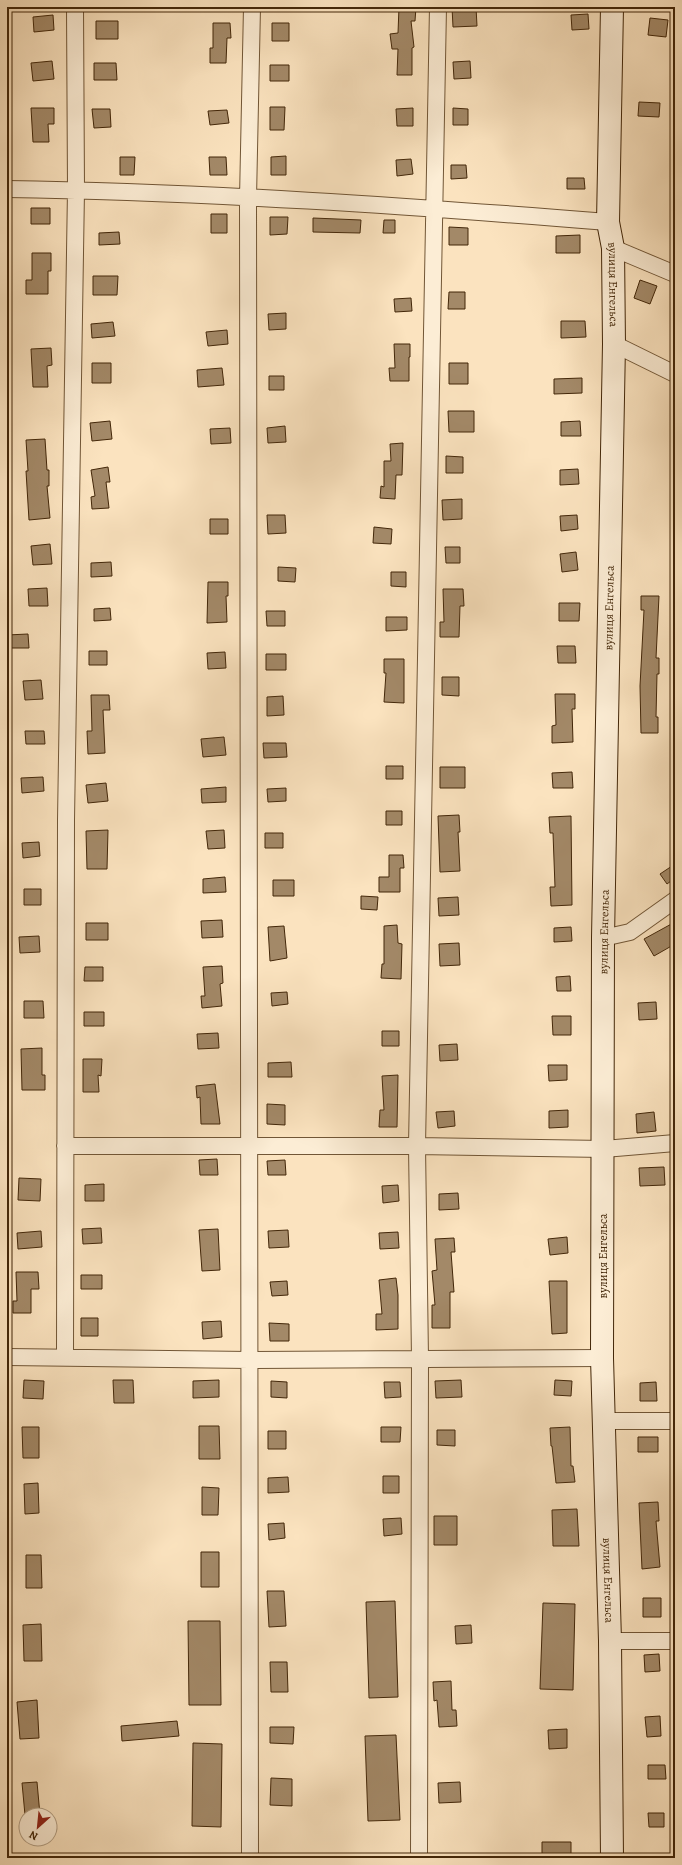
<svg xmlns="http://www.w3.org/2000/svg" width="682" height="1865" font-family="Alegreya,serif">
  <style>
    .building { fill: #a38968; stroke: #432709 }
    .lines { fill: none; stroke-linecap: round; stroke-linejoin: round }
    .street-casing { stroke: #715636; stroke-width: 18 }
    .secondary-casing { stroke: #432709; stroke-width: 24 }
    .street { stroke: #fcedd5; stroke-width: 16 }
    .secondary { stroke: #fcedd5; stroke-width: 22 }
    .labels { text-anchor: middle; stroke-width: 3; stroke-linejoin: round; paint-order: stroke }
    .street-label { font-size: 12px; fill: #432709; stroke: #fcedd5 }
  </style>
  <rect width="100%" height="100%" fill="#fbe3bf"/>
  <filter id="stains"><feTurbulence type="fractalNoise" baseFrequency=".005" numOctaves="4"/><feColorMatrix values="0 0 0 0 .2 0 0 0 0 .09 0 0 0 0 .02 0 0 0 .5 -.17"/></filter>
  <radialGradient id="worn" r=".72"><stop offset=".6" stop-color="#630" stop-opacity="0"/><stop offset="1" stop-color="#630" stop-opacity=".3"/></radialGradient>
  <path class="building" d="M399 7H416L415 21H411L414 47 412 48V75H397L398 49H392L390 34 398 33Z
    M452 7H476L477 26 453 27Z
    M588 14 589 29 572 30 571 15Z
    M53 15 54 30 34 32 33 17Z
    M650 18 668 20 666 37 648 35Z
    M96 21H118V39H96Z
    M213 23H230L231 38H227L226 63H210V48H213Z
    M272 23H289V41H272Z
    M52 61 54 79 33 81 31 63Z
    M470 61 471 78 454 79 453 62Z
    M94 63H116L117 80H94Z
    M270 65H289V81H270Z
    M639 102 660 103 659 117 638 116Z
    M270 107H285L284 130H270Z
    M31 108H54V124H48L49 142H33Z
    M413 108V126H397L396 109Z
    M453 108 468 109V125H453Z
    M92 109H110L111 127 94 128Z
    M227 110 229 123 210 125 208 111Z
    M286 156V175H271V157Z
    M120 157H135L134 175H120Z
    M209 157H226L227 175H210Z
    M411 159 413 174 397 176 396 160Z
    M451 165H466L467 178 451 179Z
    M567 178H584L585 189H567Z
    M31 208H50V224H31Z
    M211 214H227V233H211Z
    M270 217H288L287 234 270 235Z
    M313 218 361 220 360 233 313 232Z
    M384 220H395V233H383Z
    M449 227 468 228V245H449Z
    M119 232 120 244 99 245V233Z
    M580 235V253H556V236Z
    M32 253H51V271H48V294H26V280H32Z
    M93 276H118L117 295H93Z
    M640 280 657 286 650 304 634 298Z
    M449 292H465V309H448Z
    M411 298 412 311 395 312 394 299Z
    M286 313V329L269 330 268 314Z
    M561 321H585L586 337 561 338Z
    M113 322 115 336 92 338 91 324Z
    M227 330 228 344 208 346 206 332Z
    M394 344H410V357H409V381H390L389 368H395Z
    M51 348 52 365 47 366 48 387H33L31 349Z
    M92 363H111V383H92Z
    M449 363H468V384H449Z
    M222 368 224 385 198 387 197 370Z
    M269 376H284V390H269Z
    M582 378V393L554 394V379Z
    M448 411H474V432H449Z
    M110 421 112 439 92 441 90 423Z
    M580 421 581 436H561V422Z
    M285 426 286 442 268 443 267 428Z
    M230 428 231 443 211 444 210 429Z
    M45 439 47 470H49V486H47L50 518 29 520 26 471H28L26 440Z
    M403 443 402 475H396L395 499 380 498 381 486 384 487V461H391L390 444Z
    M446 456 463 457V473H446Z
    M108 467 110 482H106L109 508 92 509 91 497 95 496 91 470Z
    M578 469 579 484 560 485V470Z
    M462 499V519L443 520 442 500Z
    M267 515H285L286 533 268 534Z
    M577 515 578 529 561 531 560 516Z
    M210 519H228V534H210Z
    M374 527 392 529 391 544 373 543Z
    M50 544 52 564 33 565 31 546Z
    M445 547H460V563H446Z
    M576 552 578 570 562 572 560 554Z
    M111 562 112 576 91 577V563Z
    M278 567 296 568 295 582 278 581Z
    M391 572H406V587L391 586Z
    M208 582H228V596H226L227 622 207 623Z
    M47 588 48 606H29L28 589Z
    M443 589H463L464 606H460L459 637H440V622H444Z
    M641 596H659L656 658H659V674H657L656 717H658V733H641L640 686 644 610H641Z
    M559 603H580L579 621H559Z
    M110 608 111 620 94 621V609Z
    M266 611H285V626H267Z
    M386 617H407V630L386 631Z
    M28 634 29 648H7V635Z
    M557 646H575L576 663H558Z
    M89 651H107V665H89Z
    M225 652 226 668 208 669 207 653Z
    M266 654H286V670H266Z
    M384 659H404V703L384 702 386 673H384Z
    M442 677H459V696L442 695Z
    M41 680 43 699 25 700 23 681Z
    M555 694H575V709H572L573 742 552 743V726L556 725Z
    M91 695H109L110 710H103L105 753 88 754 87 731H92Z
    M283 696 284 715 267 716V697Z
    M25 731H44L45 744H26Z
    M224 737 226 755 203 757 201 739Z
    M263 743H286L287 757 264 758Z
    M386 766H403V779H386Z
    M440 767H465V788H440Z
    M572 772 573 788H553L552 773Z
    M43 777 44 791 22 793 21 778Z
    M106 783 108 801 88 803 86 785Z
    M226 787V802L202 803 201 789Z
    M286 788V801L268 802 267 789Z
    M386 811H402V825H386Z
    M459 815 460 832H458L460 871 440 872 438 816Z
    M571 816 572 905 551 906 550 887H555L553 833H550L549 817Z
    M108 830 107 869H87L86 831Z
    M224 830 225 848 208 849 206 831Z
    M265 833H283V848H265Z
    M39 842 40 856 23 858 22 843Z
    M389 855H403L404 868H400V892H379V877H389Z
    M675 864V878L667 884 660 874Z
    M225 877 226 892 203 893V879Z
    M273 880H294V896H273Z
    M24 889H41V905H24Z
    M361 896 378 897 377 910 361 909Z
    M458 897 459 915 439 916 438 898Z
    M222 920 223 937 202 938 201 921Z
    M675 922V944L654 956 644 939Z
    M86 923H108V940H86Z
    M397 925 398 943 402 944 401 979 381 978 382 964H384V926Z
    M284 926 287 958 270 961 268 927Z
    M571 927 572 941 554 942V928Z
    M39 936 40 952 20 953 19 937Z
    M459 943 460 965 440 966 439 944Z
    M222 966 223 983 220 984 222 1006 202 1008 201 996H205L203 967Z
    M85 967H103V981H84Z
    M570 976 571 991H557L556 977Z
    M287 992 288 1004 272 1006 271 993Z
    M24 1001H43L44 1018H24Z
    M656 1002 657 1019 639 1020 638 1003Z
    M84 1012H104V1026H84Z
    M552 1016H571V1035H553Z
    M382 1031H399V1046H382Z
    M218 1033 219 1048 198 1049 197 1034Z
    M457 1044 458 1060 440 1061 439 1045Z
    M42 1048V1075H45V1090H22L21 1049Z
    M83 1059H102L101 1076 98 1075 99 1092H83Z
    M291 1062 292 1077H268V1063Z
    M548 1065H567V1080L549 1081Z
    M398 1075 397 1127H379L380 1110H384L382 1076Z
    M215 1084 220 1124H201L200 1097 197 1098 196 1086Z
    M267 1104 285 1105V1125L267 1124Z
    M568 1110V1127L549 1128V1111Z
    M454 1111 455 1126 438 1128 436 1112Z
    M654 1112 656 1131 637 1133 636 1114Z
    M217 1159 218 1175H200L199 1160Z
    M285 1160 286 1175H268L267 1161Z
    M664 1167 665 1185 640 1186 639 1168Z
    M19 1178 41 1179 40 1201 18 1200Z
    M104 1184V1201H85V1185Z
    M398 1185 399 1201 383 1203 382 1186Z
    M458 1193 459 1209 439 1210V1194Z
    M101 1228 102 1243 83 1244 82 1229Z
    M218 1229 220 1270 202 1271 199 1230Z
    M288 1230 289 1247 269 1248 268 1231Z
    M41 1231 42 1247 18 1249 17 1233Z
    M398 1232 399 1248 380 1249 379 1233Z
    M567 1237 568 1253 550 1255 548 1239Z
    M454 1238 455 1252H451L454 1292H450V1328H432V1305H435L432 1271 437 1270 435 1239Z
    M16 1272H38L39 1289H31V1313H13V1301H17Z
    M81 1275H102V1289H81Z
    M396 1278 398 1295V1329L376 1330V1314H382L379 1280Z
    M287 1281 288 1295 272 1296 270 1282Z
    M549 1281H567V1333L552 1334Z
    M81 1318H98V1336H81Z
    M221 1321 222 1337 203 1339 202 1322Z
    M269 1323 289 1324V1341H270Z
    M24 1380 44 1381 43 1399 23 1398Z
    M113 1380H133L134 1403H114Z
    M219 1380V1397L193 1398V1381Z
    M461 1380 462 1397 436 1398 435 1381Z
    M555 1380 572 1381 571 1396 554 1395Z
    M271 1381 287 1382V1398L271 1397Z
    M384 1382H400L401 1397 385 1398Z
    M656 1382 657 1401H640V1383Z
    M199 1426H219L220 1459H199Z
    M22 1427H39V1458H23Z
    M381 1427H401L400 1442H381Z
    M570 1427 571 1466H573L575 1482 556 1483 552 1446H551L550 1428Z
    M437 1430H455V1446L437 1445Z
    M268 1431H286V1449H268Z
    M638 1437H658V1452H638Z
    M383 1476H399V1493H383Z
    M288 1477 289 1492 268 1493V1478Z
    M38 1483 39 1513 25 1514 24 1484Z
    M202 1487 219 1488 218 1515H202Z
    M658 1502 659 1521H656L660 1567 642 1569 639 1503Z
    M577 1509 579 1546H553L552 1510Z
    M434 1516H457V1545H434Z
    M401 1518 402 1534 384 1536 383 1519Z
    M284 1523 285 1538 269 1540 268 1524Z
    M201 1552H219V1587H201Z
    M26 1555H41L42 1588H26Z
    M267 1591H284L286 1626 269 1627Z
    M643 1598H661V1617H643Z
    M395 1601 398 1697 369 1698 366 1602Z
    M543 1603 575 1604 573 1690 540 1689Z
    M188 1621H220L221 1705H189Z
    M41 1624 42 1661H24L23 1625Z
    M471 1625 472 1643 456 1644 455 1626Z
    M659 1654 660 1671 645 1672 644 1655Z
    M270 1662H287L288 1692H271Z
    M451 1681 452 1710H456L457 1726 439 1727 437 1700 434 1701 433 1682Z
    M37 1700 39 1738 20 1739 17 1702Z
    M660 1716 661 1736 647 1737 645 1717Z
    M177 1721 179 1736 122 1741 121 1726Z
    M270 1727H294L293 1744 270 1743Z
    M567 1729V1748L549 1749 548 1730Z
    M396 1735 400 1820 368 1821 365 1736Z
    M193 1743 222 1744 221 1827 192 1826Z
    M648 1765H665L666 1779H648Z
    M271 1778 292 1779V1806L270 1805Z
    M37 1782 40 1815H25L22 1783Z
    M460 1782 461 1802 439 1803 438 1783Z
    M648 1813H664V1827H649Z
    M542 1842H571V1858H542Z"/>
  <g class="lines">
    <g class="street-casing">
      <path id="street" d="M7 189C208 192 408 206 608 222
        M613 248 675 274
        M614 344 675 374
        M603 938 630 932 675 900
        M65 1146H417L604 1149 675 1143
        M7 1357 249 1360 602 1358
        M65 1357 66 820 76 190 75 7
        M603 1421H675
        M610 1641H675
        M250 1858 248 198 252 7
        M419 1858 420 1358 417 1146 438 7"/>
    </g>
    <g class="secondary-casing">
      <g id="secondary">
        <path id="s1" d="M612 7 608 222 613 248 614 344 603 938 602 1358 610 1641 612 1858"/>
      </g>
    </g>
    <use href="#street" class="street"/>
    <use href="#secondary" class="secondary"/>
  </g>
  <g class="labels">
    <g class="street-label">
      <text dy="4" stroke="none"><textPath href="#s1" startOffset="278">вулиця Енгельса</textPath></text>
      <text transform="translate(609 608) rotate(-89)" y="4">вулиця Енгельса</text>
      <text transform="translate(604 932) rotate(-89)" y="4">вулиця Енгельса</text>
      <text transform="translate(603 1256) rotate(-90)" y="4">вулиця Енгельса</text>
      <text dy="4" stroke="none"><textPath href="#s1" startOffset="1574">вулиця Енгельса</textPath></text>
    </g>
  </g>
  <rect width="682" height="1865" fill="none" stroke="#fbe3bf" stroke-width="24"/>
  <rect x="8" y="8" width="666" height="1849" fill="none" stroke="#432709" stroke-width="2"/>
  <rect x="12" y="12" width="658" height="1841" fill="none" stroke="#432709"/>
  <g transform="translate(38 1827) rotate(207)"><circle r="19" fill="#fcedd5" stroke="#b29e83"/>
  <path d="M0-3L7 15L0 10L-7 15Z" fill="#8f2418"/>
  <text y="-6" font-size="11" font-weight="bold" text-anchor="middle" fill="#432709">N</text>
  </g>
  <rect width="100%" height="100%" filter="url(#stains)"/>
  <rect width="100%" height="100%" fill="url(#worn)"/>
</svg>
